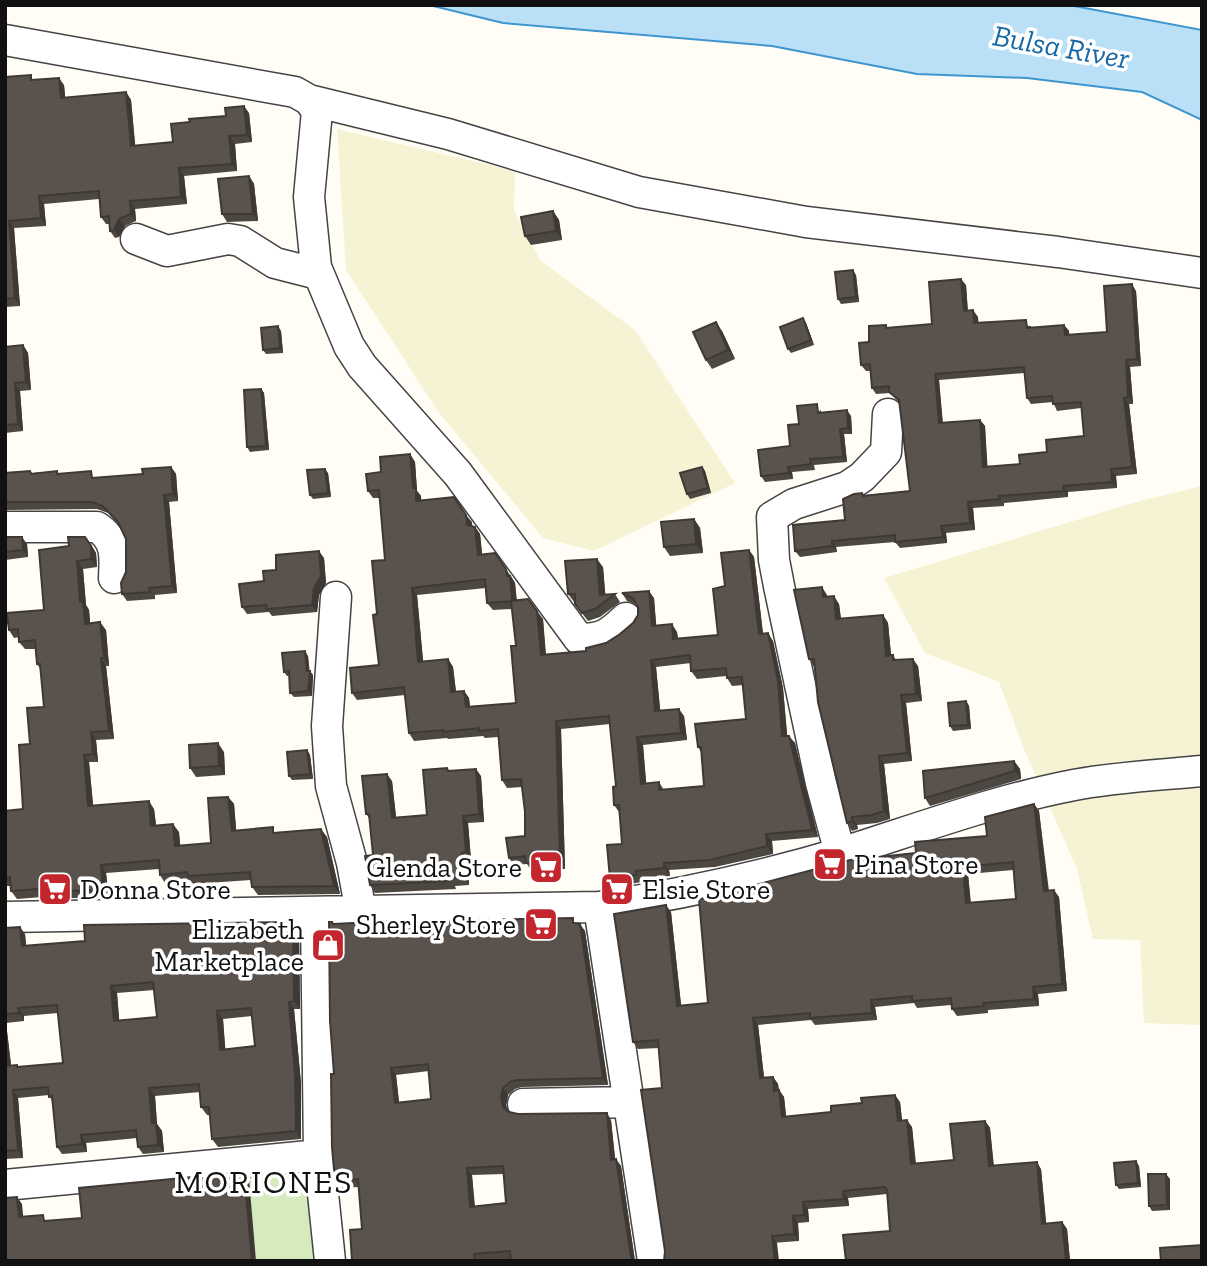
<svg xmlns="http://www.w3.org/2000/svg" width="1207" height="1266" font-family="'Zilla Slab',serif">
  <style>
    .farmland { fill: #f6f3d4 }
    .green { fill: #d5ebbd }
    .water { fill: #b9e0f7; stroke: #3f96cf; stroke-width: 2 }
    .lines { fill: none; stroke-linecap: round; stroke-linejoin: round }
    .minor-casing { stroke: #444; stroke-width: 33 }
    .minor { stroke: #fff; stroke-width: 30 }
    .wall { fill: #4d4742; fill-rule: evenodd }
    .shaded-wall { fill: #3f3936 }
    .building { fill: #5a524d; stroke: #3f3936; stroke-width: 2; fill-rule: evenodd }
    .labels { text-anchor: middle; stroke-width: 7; stroke-linejoin: round; paint-order: stroke }
    .poi-label { font-size: 28px; fill: #111; stroke: #fff; text-anchor: start }
    .water-label { font-size: 30px; font-style: italic; fill: #1768a6; stroke: #fff }
    .quarter-label { font-size: 32px; letter-spacing: 2px; fill: #111; stroke: #fff }
  </style>
  <rect width="100%" height="100%" fill="#fffdf5"/>
  <path class="farmland" d="M337 129 515 171 514 211 541 261 635 330 735 483 594 551 543 538 439 413 346 270Z
    M1202 486V1025L1144 1023 1140 940 1093 939 1077 869 1024 749 999 682 925 653 884 578 1140 501Z"/>
  <path class="green" d="M304 1164 314 1261H175L165 1176Z"/>
  <path class="water" d="M429 5H1069L1202 30V120L1142 92 1027 78 917 74 772 46 503 23Z"/>
  <g class="lines">
    <g class="minor-casing">
      <path id="minor" d="M5 40 295 92 309 100 317 111 309 197 316 267 349 346 362 366 458 474 579 639C603 639 609 634 626 618
        M309 100 448 134 639 192 806 222 1058 252 1202 273
        M136 239 167 251 228 239 240 241 275 263 318 274
        M5 527H97C117 540 115 557 114 578
        M336 597 327 726 331 786 352 863 361 912
        M840 853 821 783 779 586 774 560 772 517 794 504 847 487 862 477 886 452 888 414
        M599 907 653 1261
        M316 913 319 1155
        M5 917 599 907C682 894 764 876 844 852 920 828 996 800 1074 785 1116 777 1160 775 1202 771
        M523 1104 629 1102
        M5 1185 319 1155 330 1261"/>
    </g>
    <use href="#minor" class="minor"/>
  </g>
  <path class="wall" d="M5 77 34 80 64 85 65 98 126 92 131 100 135 146 173 142 190 122 249 113 252 142 235 144 237 171 184 176 187 204 135 209 136 221 125 226 119 237 115 238 110 231 109 224H106L101 217 99 199 44 204 46 226 14 228 20 306 5 307Z
    M249 176 254 184 258 221 227 222 222 214Z
    M553 211 559 220 562 240 531 245 525 236Z
    M856 275 859 302 841 304 838 299Z
    M966 285 968 311 978 317V323L1031 326V328L1064 325 1069 331V335L1107 332 1136 291 1141 366 1130 367 1133 404H1129L1137 474 1116 476 1117 488 1068 492V497L1004 503V506L973 508 975 530 946 533 947 543 900 548 895 542 836 547 837 552 800 557 795 551 845 520 864 495 910 491 900 403 890 393 876 394 872 388 870 371H866L861 365 869 342 886 325 888 328 932 324ZM1024 373 1027 398 1031 404 1053 402 1057 411 1081 408 1084 436 1020 464 987 467 985 426 980 420 943 423 939 380Z
    M806 323 814 345 791 353 788 349Z
    M281 331 283 353 266 354 263 350Z
    M722 331 735 359 712 369 706 360Z
    M23 345 28 353 31 390 20 391 23 431 5 433V347Z
    M261 389 264 393 269 450 250 452 247 447Z
    M821 410V413L851 416 852 434H844L847 462 814 465 815 470 792 472 793 479 765 482 761 476 790 446 799 424Z
    M410 454 415 462 417 491 421 496V500L472 522V526L475 527 480 534 482 554 511 576 515 583 517 601 543 619 546 654 586 651 606 643 620 634 633 623 638 615V607L637 605 627 601 622 593 654 598 656 626 677 632 678 639 718 635 725 586 749 550 754 557 763 634 773 641 783 688 787 736 795 743 818 837 772 841 773 854 715 867 669 870 670 876 641 878V882L615 887 610 879 622 844 619 812 614 805 616 786 610 724 561 729 565 869 531 870 527 864 514 865 509 858 525 836V812L522 787 507 788 502 780 498 737 485 738 483 736 448 739 447 738 414 741 409 733 405 695 357 700 352 693 379 665 377 614 385 560 380 498H373L368 491 381 472ZM486 588 487 603 493 610 512 609 516 646V703L470 707 469 698 464 691 456 692 453 667 448 659 423 662 417 595ZM691 663V671L697 679 726 676 727 678 732 686 743 685 746 719 698 747 701 752 704 786 664 790 659 782 646 784 643 745 687 740 684 716 660 710 656 667Z
    M171 467 176 474 178 501 169 502 177 593 155 595V599L127 601 122 594 126 572V539L120 525 108 513 97 509 5 510V473L30 471 32 473 57 471 59 474 96 478 143 474Z
    M702 467 705 471 711 493 690 499 687 494Z
    M328 473 331 497 313 499 310 495Z
    M694 519 700 528 703 553 670 556 664 547Z
    M5 537 27 544 28 557 5 560Z
    M91 544 96 553 97 567 83 569 86 605 89 610 90 624 106 630 109 666H106L114 739 96 740 98 762H89L93 806 154 809 156 825 179 832 180 846 211 843 228 797 234 804 236 830 327 837 340 894 258 895 252 887 251 880 193 884 190 880 165 883 160 875 159 869 106 873 109 898H71L68 895 17 899 11 891V886H5V811L23 809 30 744 44 707 41 670 37 664 35 649H25L19 642V637L14 638 9 630 44 610 39 550Z
    M324 558 326 583 319 595 317 612 272 616 269 612 247 614 242 607 264 581 276 570Z
    M603 567 605 595 615 594 620 602 600 617 588 621 575 604V602H574L568 594Z
    M827 595V597L839 604 841 619 883 615 888 623 891 656 893 655 896 660 918 666 922 701 906 703 912 761 884 764 890 819 877 823 857 825 858 829 852 831 847 823 814 667 809 659Z
    M308 656 309 671 313 675 312 696 294 697 290 693 289 676H287L284 672Z
    M966 701 969 706 971 729 953 731 950 726Z
    M307 750 310 755 313 779 292 780 289 776Z
    M224 752 225 775 196 777 190 768Z
    M1014 761 1020 769 1021 779 930 806 925 798Z
    M447 768 450 771 481 776 484 822 468 823 471 860H467L469 885 455 886 456 889 375 893 370 885 373 855 370 819 366 814 392 781 396 817 427 815Z
    M1034 804 1039 811 1049 891 1059 897 1067 991 1038 994 1039 1006 988 1010V1013L957 1016 952 1009 951 1005 917 1008 914 1003 875 1007 877 1020 815 1025 811 1020 758 1025 764 1078 773 1077 778 1084 779 1090 784 1097 786 1117 831 1112 900 1102 902 1121 912 1127 916 1163 954 1160 985 1121 990 1128 994 1166 1041 1169 1046 1224 1062 1222 1067 1229 1070 1261H846L890 1231 887 1194 848 1198 849 1206 808 1209 809 1222 798 1223 799 1241 665 1251 662 1088 659 1048 638 1049 633 1042 671 912 681 1006 708 1003 721 896 987 836ZM1013 870 1016 899 971 903 968 874Z
    M577 923 585 931 608 1085 522 1087 515 1089 508 1095 506 1105 509 1112 518 1114 611 1120 615 1159 621 1166 635 1261H511V1259L485 1261H352L362 1229 359 1187 340 1188 335 1181 334 924 399 928ZM429 1071 431 1099 399 1103 396 1075ZM504 1174 506 1203 475 1206 472 1175Z
    M5 928 25 934 26 946 299 930 300 1009H294L301 1083V1139L218 1147 212 1139 210 1115H207L201 1107 200 1092 155 1096 157 1124 162 1131 164 1152 143 1154 138 1147 137 1138 86 1143 87 1152 62 1154 57 1147 52 1101 49 1095 18 1098 23 1158 5 1159ZM154 990 157 1017 119 1020 117 993ZM58 1013 63 1063 18 1067 11 1065 6 1023 24 1021V1016ZM252 1016 255 1046 225 1049 223 1019Z
    M1139 1166 1141 1187 1119 1189 1116 1185Z
    M1170 1179V1210L1152 1211 1149 1206Z"/>
  <path class="shaded-wall" d="M59 78 64 85 66 105 61 98Z
    M126 92 131 100 136 153 131 146Z
    M244 106 249 113 252 142 247 135Z
    M229 136 235 144 237 171 232 164Z
    M179 168 184 176 187 204 181 197Z
    M249 176 254 184 258 221 253 214Z
    M39 196 44 204 46 226 41 218Z
    M130 201 135 209 136 221 131 214Z
    M553 211 559 220 562 240 556 231Z
    M119 219 125 226 119 237 114 230Z
    M9 221 14 228 20 306 15 298Z
    M853 270 856 275 859 302 856 297Z
    M961 279 966 285 968 317 964 311Z
    M1132 284 1136 291 1141 366 1137 359Z
    M973 310 978 317 979 329 974 323Z
    M803 318 806 323 814 345 811 340Z
    M716 322 722 331 735 359 728 350Z
    M1064 325 1069 331 1070 342 1065 335Z
    M278 326 281 331 283 353 280 348Z
    M23 345 28 353 31 390 26 382Z
    M1126 360 1130 367 1133 404 1128 397Z
    M935 374 939 380 943 430 939 423Z
    M15 383 20 391 23 431 18 424Z
    M261 389 264 393 269 450 266 446Z
    M1124 398 1129 404 1137 474 1132 467Z
    M847 410 851 416 852 434 848 428Z
    M980 420 985 426 988 474 983 467Z
    M840 429 844 434 847 462 843 457Z
    M410 454 415 462 417 491 421 496 422 508 416 501 413 488Z
    M171 467 176 474 178 501 173 494Z
    M702 467 705 471 711 493 708 488Z
    M788 467 792 472 793 479 789 473Z
    M325 469 328 473 331 497 328 493Z
    M1111 469 1116 476 1117 488 1112 482Z
    M1063 486 1068 492V497L1064 491Z
    M164 495 169 502 177 593 172 586Z
    M968 502 973 508 975 530 970 523Z
    M466 515 472 522 473 533 467 525Z
    M694 519 700 528 703 553 696 544Z
    M941 526 946 533 947 543 943 537Z
    M475 527 480 534 483 562 478 555Z
    M22 537 27 544 28 557 23 550Z
    M85 537 96 553 97 567 91 559Z
    M832 541 836 547 837 552 832 546Z
    M749 550 754 557 764 642 759 634Z
    M319 551 324 558 326 583 319 595 317 612 312 605Z
    M597 559 603 567 606 601 600 595Z
    M77 561 83 569 86 605 89 610 91 632 85 624 80 602Z
    M506 569 515 583 517 608 512 601Z
    M822 587 827 595 828 605 823 597Z
    M412 588 417 595 424 670 418 662Z
    M649 591 654 598 657 634 652 626Z
    M834 596 839 604 842 627 836 619Z
    M5 601 8 625 5 622Z
    M537 611 543 619 546 662 541 655Z
    M883 615 888 623 892 664 886 656Z
    M100 622 106 630 109 666 104 658Z
    M672 624 677 632 679 647 673 639Z
    M768 633 773 641 783 688 788 744 782 736Z
    M305 651 308 656 310 674V671L313 675 312 696 308 691Z
    M101 658 106 666 114 739 109 731Z
    M448 659 453 667 457 700 451 692Z
    M913 659 918 666 922 701 916 694Z
    M651 660 656 667 661 718 655 711Z
    M464 691 469 698 471 715 466 707Z
    M901 695 906 703 912 761 907 753Z
    M966 701 969 706 971 729 968 725Z
    M679 709 684 716 687 740 681 733Z
    M556 721 561 729 565 869 560 862Z
    M91 732 96 740 98 762 93 754Z
    M789 736 795 743 818 837 812 830Z
    M637 737 643 745 647 792 641 784Z
    M218 743 224 752 225 775 219 766Z
    M307 750 310 755 313 779 310 774Z
    M84 755 89 762 94 814 88 806Z
    M879 756 884 764 890 819 884 811Z
    M1014 761 1020 769 1021 779 1015 771Z
    M476 769 481 776 484 822 479 814Z
    M387 774 392 781 397 825 392 818Z
    M228 797 234 804 237 839 232 831Z
    M149 801 154 809 157 833 151 826Z
    M1034 804 1039 811 1049 898 1044 891Z
    M463 816 468 823 471 860 466 852Z
    M852 817 857 825 858 829 852 821Z
    M173 824 179 832 181 854 175 846Z
    M321 829 327 837 340 894 334 886Z
    M766 834 772 841 773 854 767 846Z
    M462 853 467 860 469 885 464 877Z
    M664 863 669 870 670 876 664 868Z
    M101 865 106 873 109 898 103 890Z
    M963 867 968 874 971 910 966 903Z
    M1054 890 1059 897 1067 991 1062 984Z
    M666 905 671 912 682 1013 677 1006Z
    M293 922 299 930 300 1009 294 1001Z
    M580 924 585 931 608 1085 603 1078Z
    M20 927 25 934 27 954 22 946Z
    M111 986 117 993 120 1029 114 1021Z
    M1033 987 1038 994 1039 1006 1034 999Z
    M871 1000 875 1007 877 1020 872 1013Z
    M289 1002 294 1009 301 1083V1139L296 1131Z
    M18 1008 24 1016V1021L19 1013Z
    M217 1011 223 1019 226 1057 220 1050Z
    M753 1018 758 1025 765 1085 760 1078Z
    M5 1022 6 1023 12 1073 6 1066 5 1055Z
    M391 1068 396 1075 400 1110 395 1103Z
    M773 1077 778 1084 779 1098 774 1091Z
    M149 1088 155 1096 157 1124 162 1131 164 1152 158 1145 152 1123Z
    M503 1088 508 1095 506 1105 508 1114 503 1107 501 1098Z
    M13 1090 18 1098 23 1158 18 1150Z
    M779 1090 784 1097 787 1124 782 1117Z
    M895 1095 900 1102 903 1128 898 1121Z
    M607 1113 611 1120 616 1167 611 1160Z
    M907 1120 912 1127 916 1171 911 1164Z
    M985 1121 990 1128 994 1173 989 1166Z
    M81 1135 86 1143 87 1152 82 1144Z
    M616 1159 621 1166 635 1261H633L631 1257Z
    M1136 1161 1139 1166 1141 1187 1138 1183Z
    M1037 1162 1041 1169 1047 1231 1042 1224Z
    M467 1168 472 1175 475 1214 470 1207Z
    M244 1172 249 1179 256 1261H252Z
    M1166 1174 1170 1179V1210L1167 1205Z
    M843 1191 848 1198 849 1206 844 1199Z
    M17 1197 22 1204 24 1224 19 1217Z
    M803 1202 808 1209 809 1222 804 1215Z
    M793 1216 798 1223 799 1241 794 1234Z
    M1062 1222 1067 1229 1070 1261 1066 1260Z
    M772 1236 777 1243 779 1261H775Z"/>
  <path class="building" d="M31 75V80L59 78 61 98 126 92 131 146 173 142 171 124 190 122 189 119 226 116 225 108 244 106 247 135 229 136 232 164 179 168 181 197 130 201 131 214 119 219 114 230 110 231 109 216 101 217 99 191 39 196 41 218 9 221 15 298 5 299V77Z
    M249 176 253 214H222L218 179Z
    M553 211 556 231 525 236 521 217Z
    M853 270 856 297 838 299 835 272Z
    M961 279 964 311 973 310 974 323 1026 320 1027 328 1064 325 1065 335 1107 332 1104 286 1132 284 1137 359 1126 360 1128 397 1124 398 1132 467 1111 469 1112 482 1063 486 1064 491 999 496 1000 499 968 502 970 523 941 526 943 537 895 542V535L832 541V546L795 551 793 525 845 520 843 499 854 494 862 493 863 496 910 491 899 400 889 392V386L872 388 870 364 861 365 859 343 869 342V326L886 325V328L932 324 929 282ZM1024 367 1027 398 1052 396 1053 404 1081 402 1084 436 1046 440 1047 452 1019 455 1020 464 983 467 980 420 939 423 935 374Z
    M803 318 811 340 788 349 780 327Z
    M716 322 728 350 706 360 693 332Z
    M278 326 280 348 263 350 261 328Z
    M23 345 26 382 15 383 18 424 5 425V347Z
    M261 389 266 446 247 447 244 390Z
    M817 404 818 413 847 410 848 428 840 429 843 457 810 459 811 464 788 467 789 473 761 476 758 450 790 446 788 425 799 424 797 406Z
    M410 454 413 488H416V501L454 497 466 515 467 525 475 527 478 555 495 553 506 569 507 576H510L512 601 487 603 485 579 412 588 418 662 448 659 451 692 464 691 466 707 516 703 511 646H516L511 601 528 599 537 611 541 655 586 651V648L606 643 620 634 633 623 638 615V607L633 598 622 593 649 591 652 626 672 624 673 639 718 635 713 589 725 586 721 553 749 550 759 634 768 633 778 681 782 736H789L812 830 766 834 767 846 710 860 664 863V868L636 871V875L610 879 607 845 622 844 619 805H614L613 787 616 786 609 716 556 721 560 862 526 863 525 856 509 858 506 838 525 836V812L521 779 502 780 498 729 479 731V728L443 732V730L409 733 404 687 352 693 350 668 379 665 373 615 377 614 372 561 385 560 379 490 368 491 366 474 381 472 380 457ZM690 655 691 671 726 668 727 678 742 677 746 719 695 724 698 747H701L704 786 659 790V782L641 784 637 737 681 733 679 709 655 711 651 660Z
    M171 467 173 494 164 495 172 586 149 588 150 592 122 594 121 583 126 572V539L118 522 103 506 92 502H5V473L30 471 31 474 57 471V474L91 471 92 478 143 474 142 469Z
    M702 467 708 488 687 494 680 473Z
    M325 469 328 493 310 495 307 470Z
    M694 519 696 544 664 547 661 522Z
    M5 537H22L23 550 5 552Z
    M68 537H85L91 546V559L77 561 80 602H83L85 624 100 622 104 658H101L109 731 91 732 93 754 84 755 88 806 149 801 151 826 173 824 175 846 211 843 208 798 228 797 232 831 273 827V833L321 829 334 886 252 887 250 872 188 876 187 872 160 875 159 860 101 865 103 890 65 891V887L11 891 10 877 5 878V811L23 809 19 745 30 744 27 708 44 707 40 664H37L35 640 19 642 18 629 9 630 7 613 44 610 39 550 69 546Z
    M319 551 321 576 314 588 312 605 267 609 266 605 242 607 239 584 264 581 263 571 276 570V555Z
    M597 559 600 595 615 594 595 609 582 613 575 604V594H568L565 561Z
    M822 587 823 597 834 596 836 619 883 615 886 656 893 655V660L913 659 916 694 901 695 907 753 879 756 884 811 872 815 852 817V821L847 823 818 702 814 659H809L794 590Z
    M305 651 307 671H310L308 691 290 693 289 671 284 672 282 653Z
    M966 701 968 725 950 726 948 703Z
    M218 743 219 766 190 768 189 745Z
    M307 750 310 774 289 776 287 752Z
    M1014 761 1015 771 925 798 923 771Z
    M447 768 448 771 476 769 479 814 463 816 466 852 462 853 464 877 450 878V881L370 885 365 856 373 855 369 814H366L362 776 387 774 392 818 427 815 423 770Z
    M1034 804 1044 891 1054 890 1062 984 1033 987 1034 999 983 1003 984 1006 952 1009 951 998 912 1001V996L871 1000 872 1013 810 1018V1013L753 1018 760 1078 773 1077 774 1091 779 1090 782 1117 831 1112V1106L862 1103 861 1098 895 1095 898 1121 907 1120 911 1164 954 1160 950 1124 985 1121 989 1166 1037 1162 1042 1224 1062 1222 1066 1260 846 1261 843 1235 890 1231 887 1190 885 1187 843 1191 844 1199 803 1202 804 1215 793 1216 794 1234 772 1236 775 1261H664L665 1251 641 1090 662 1088 658 1040 633 1042 614 914 666 905 677 1006 708 1003 699 899 721 896V894L850 860 916 853 915 842 987 836 985 817ZM1013 862 1016 899 966 903 963 867Z
    M573 918V923L580 924 603 1078 517 1080 510 1082 503 1088 501 1098 503 1107 509 1112 518 1114 607 1113 611 1160 616 1159 631 1257 633 1261H511L510 1251 474 1254 475 1261H352L350 1230 362 1229 358 1179 335 1181 332 1147 331 1074H334L330 1021 329 922H332L333 924 394 921 395 929 462 920ZM428 1064 431 1099 395 1103 391 1068ZM503 1166 506 1203 470 1207 467 1168Z
    M293 922 294 1001 289 1002 295 1075 296 1131 212 1139 209 1107H201L199 1084 149 1088 152 1123H156L158 1145 138 1147 136 1130 81 1135 82 1144 57 1147 52 1096 49 1097 48 1087 13 1090 18 1150 5 1151V1055L6 1066 17 1065V1067L63 1063 57 1005 18 1008 19 1013 5 1014V928L20 927 22 946 85 941 84 925ZM153 982 157 1017 114 1021 111 986ZM251 1008 255 1046 220 1050 217 1011Z
    M1136 1161 1138 1183 1116 1185 1114 1163Z
    M244 1172 252 1261H5V1198L17 1197 19 1217 43 1215 44 1221 82 1218 79 1188Z
    M1148 1174H1166L1167 1205 1149 1206Z
    M1202 1245V1261H1161L1160 1248Z"/>
  <defs>
    <g id="supermarket-square" transform="scale(1.75)"><rect x="-9" y="-9" width="18" height="18" rx="4" fill="#c4262e" stroke="#fff"/><path d="M-6-5.5h2.5l.6 2H6L4.5 2H-2.5L-4.4-4H-6ZM-1.5 3.2a1.3 1.3 0 1 0 .1 0ZM3 3.2a1.3 1.3 0 1 0 .1 0Z" fill="#fff"/></g>
    <g id="shop-square" transform="scale(1.75)"><rect x="-9" y="-9" width="18" height="18" rx="4" fill="#c4262e" stroke="#fff"/><path d="M-5-2.5h2.3a2.7 3.5 0 0 1 5.4 0H5L5.5 6h-11ZM-1.5-2.5h3a1.5 2.3 0 0 0-3 0Z" fill="#fff"/></g>
  </defs>
  <g fill-rule="evenodd">
    <use href="#supermarket-square" x="830" y="864"/>
    <use href="#supermarket-square" x="546" y="867"/>
    <use href="#supermarket-square" x="55" y="889"/>
    <use href="#supermarket-square" x="617" y="889"/>
    <use href="#supermarket-square" x="541" y="924"/>
    <use href="#shop-square" x="328" y="945"/>
  </g>
  <g class="labels">
    <g class="poi-label">
      <text x="854" y="874">Pina Store</text>
      <text x="522" y="877" text-anchor="end">Glenda Store</text>
      <text x="80" y="899">Donna Store</text>
      <text x="642" y="899">Elsie Store</text>
      <text x="516" y="934" text-anchor="end">Sherley Store</text>
      <text x="304" y="939" text-anchor="end">Elizabeth<tspan x="304" dy="32">Marketplace</tspan></text>
    </g>
    <g class="water-label">
      <text transform="translate(1061 47) rotate(10)" y="10">Bulsa River</text>
    </g>
    <g class="quarter-label">
      <text x="264" y="1193">MORIONES</text>
    </g>
  </g>
  <rect width="1207" height="1266" fill="none" stroke="#111111" stroke-width="14"/>
</svg>
